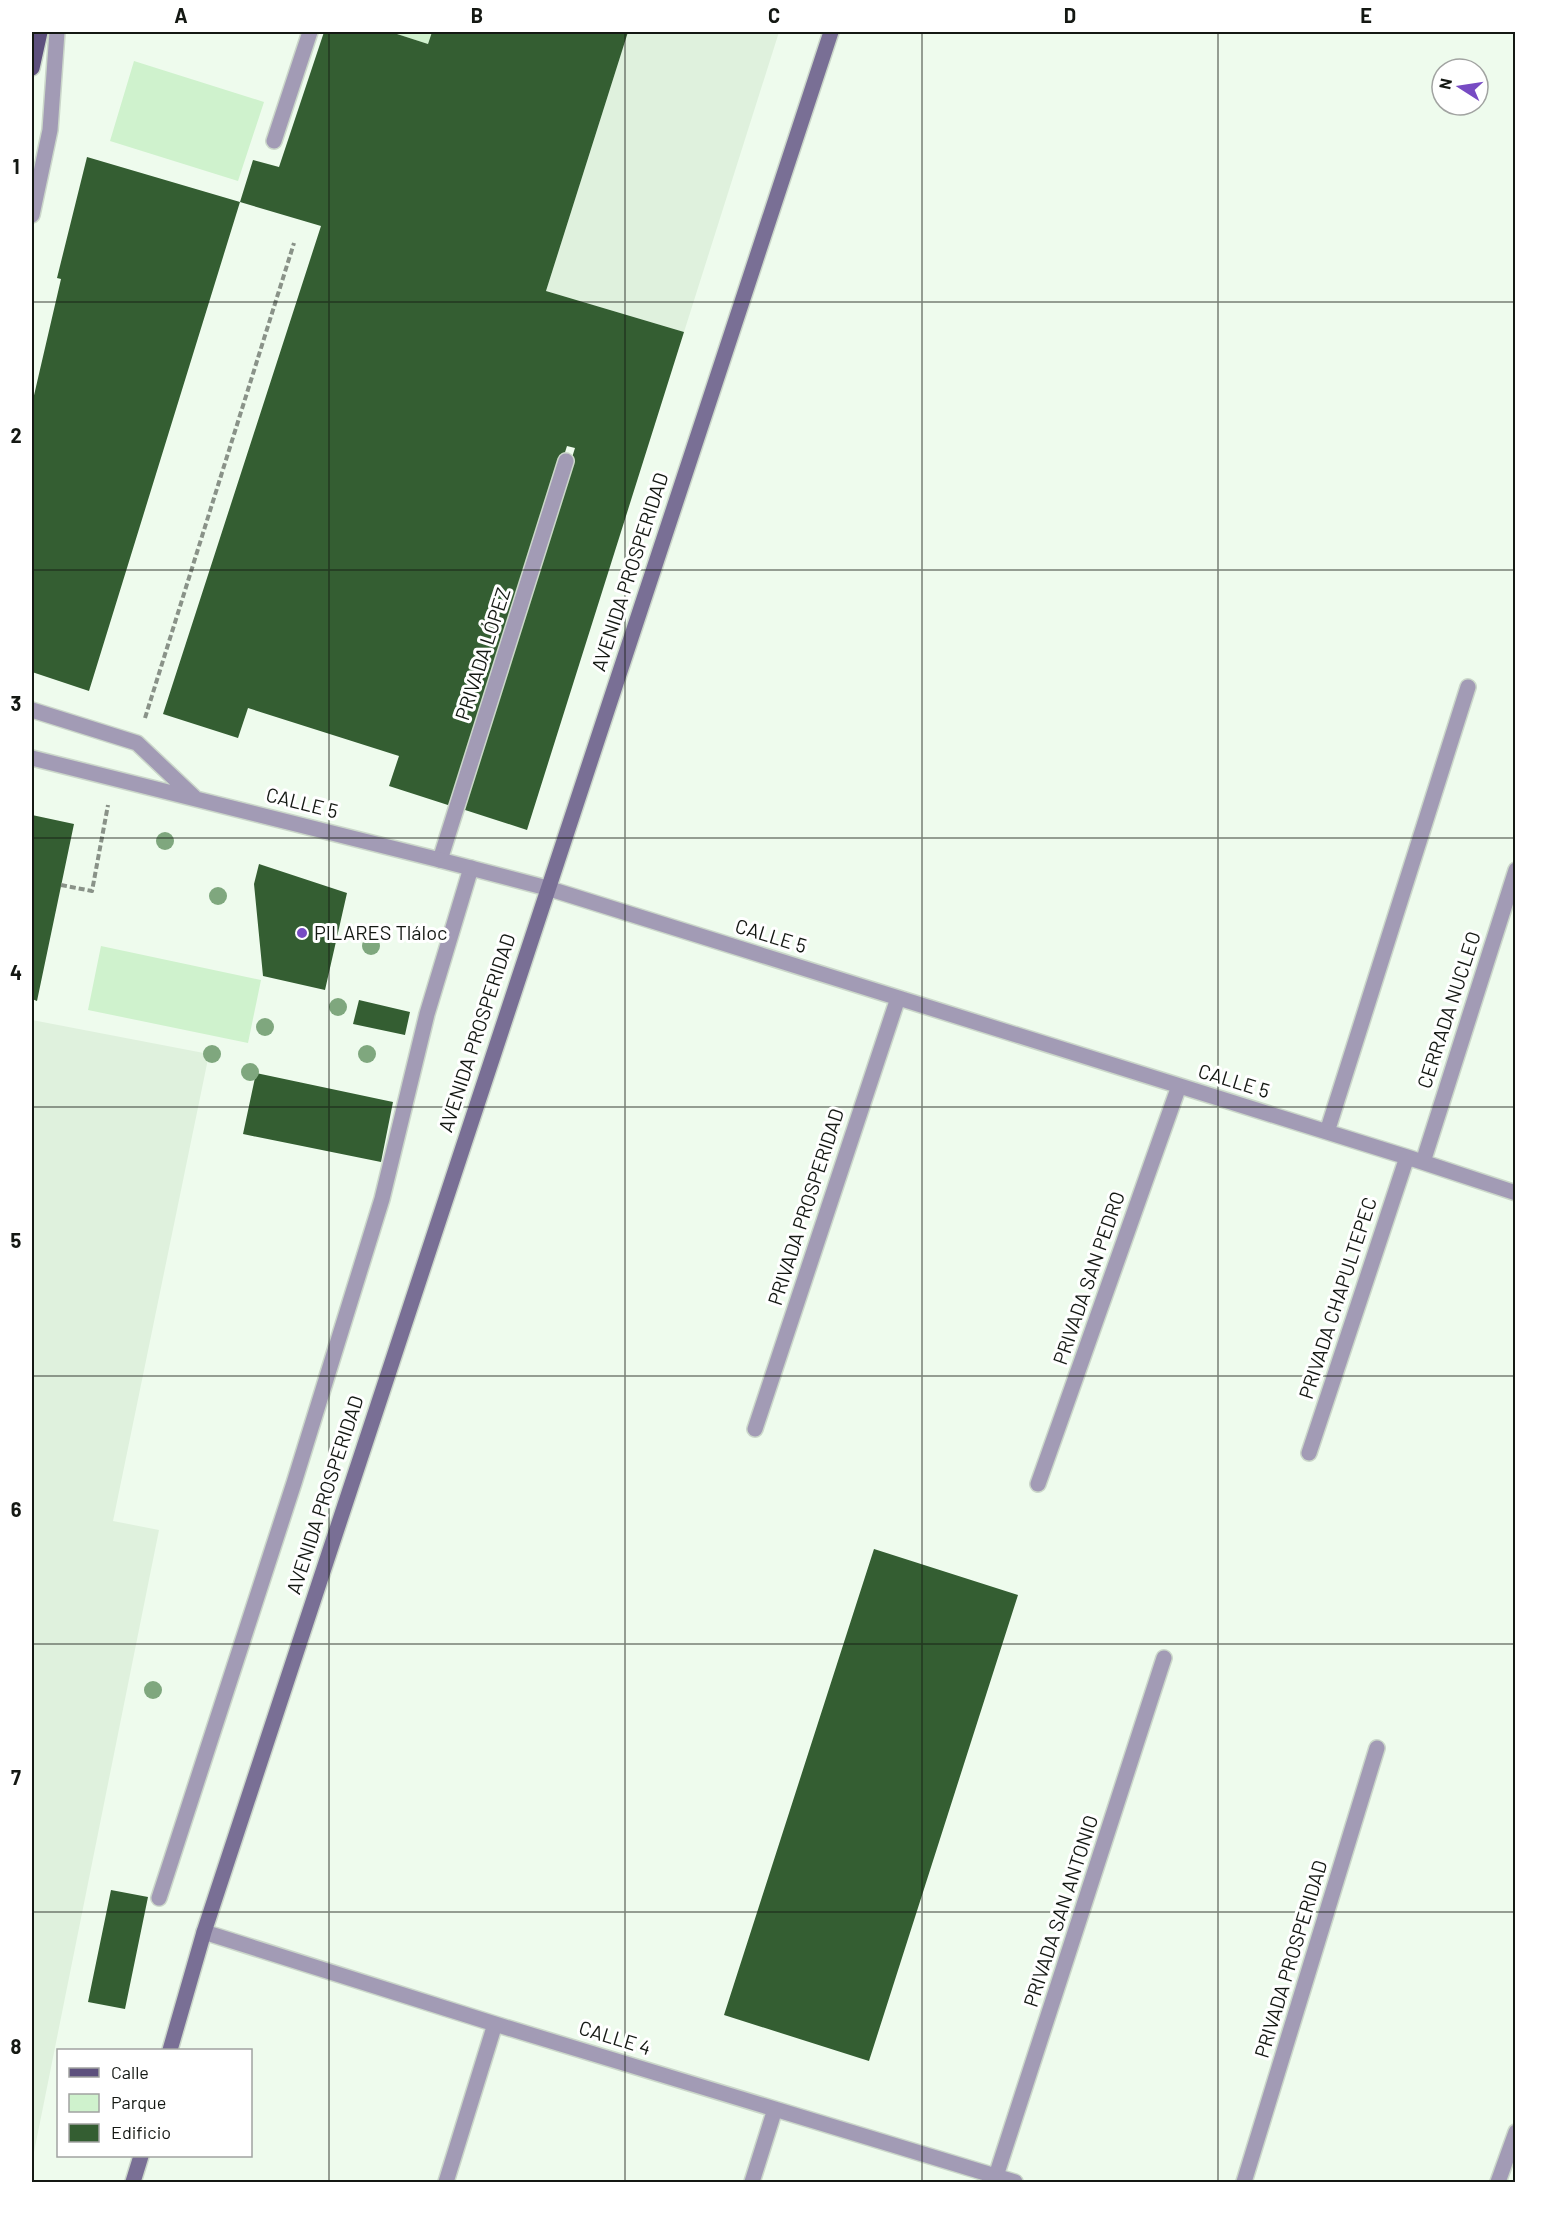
<svg xmlns="http://www.w3.org/2000/svg" width="1547" height="2214" font-family="Barlow,sans-serif">
  <style>
    .built { fill: #dff1dd }
    .green { fill: #cff2cd }
    .building { fill: #345e32 }
    .lines { fill: none; stroke-linecap: round; stroke-linejoin: round }
    .lane-casing { stroke: #cbd7ca; stroke-width: 18 }
    .street-casing { stroke: #cbd7ca; stroke-width: 18 }
    .secondary-casing { stroke: #cbd7ca; stroke-width: 18 }
    .primary-casing { stroke: #cbd7ca; stroke-width: 18 }
    .path { stroke: #899288; stroke-width: 4; stroke-dasharray: 6 3; stroke-linecap: butt }
    .lane { stroke: #a29bb5; stroke-width: 15 }
    .street { stroke: #a29bb5; stroke-width: 15 }
    .secondary { stroke: #796f95; stroke-width: 15 }
    .primary { stroke: #5d507d; stroke-width: 15 }
    .tree { fill: #7fa77e }
    .grid { fill: none; stroke: #141813; stroke-width: 1.5; stroke-opacity: 0.55 }
    .poi-dot { fill: #774bc3; stroke: #fff; stroke-width: 2 }
    .labels { text-anchor: middle; stroke-width: 6; stroke-linejoin: round; paint-order: stroke }
    .street-label { font-size: 20px; fill: #141813; stroke: #fff }
    .poi-label { font-size: 20px; fill: #141813; stroke: #fff; text-anchor: start }
    .neatline { fill: none; stroke: #141813; stroke-width: 2 }
    .grid-label { font-size: 20px; text-anchor: middle; font-weight: bold; fill: #141813 }
  </style>
  <rect width="100%" height="100%" fill="#eefbed"/>
  <path class="built" d="M628 32H779L684 332 546 291Z
    M32 1020 209 1054 113 1521 159 1530 32 2162Z"/>
  <path class="green" d="M398 32H432L428 44 397 34Z
    M134 61 264 102 238 181 110 141Z
    M101 946 261 980 248 1043 88 1010Z"/>
  <path class="building" d="M324 32H398L397 34 428 44 432 32H628L546 291 684 332 527 830 462 809 575 448 567 446 451 806 389 786 399 756 248 708 238 738 163 714 321 226 240 202 253 160 279 167Z
    M87 157 240 202 89 691 32 672V404L61 279 57 278Z
    M32 815 74 824 37 1001 32 999Z
    M259 864 347 893 325 990 263 976 254 884Z
    M359 1000 410 1012 405 1035 353 1024Z
    M256 1073 393 1102 381 1162 243 1134Z
    M874 1549 1018 1595 869 2061 724 2015Z
    M111 1890 148 1897 125 2009 88 2002Z"/>
  <g class="lines">
    <g class="lane-casing">
      <path id="lane" d="M274 141 310 32
        M440 860 566 461
        M159 1898 294 1483 382 1199 427 1014 471 868"/>
    </g>
    <g class="street-casing">
      <path id="street" d="M32 215 50 130 57 32
        M32 710 137 743 194 797
        M32 758 440 860 547 888 1407 1157 1516 1193
        M1327 1132 1468 687
        M1423 1162 1516 870
        M755 1429 898 998
        M1309 1453 1407 1157
        M1038 1484 1179 1086
        M204 1932 495 2024 1015 2182
        M996 2176 1164 1658
        M446 2182 495 2024
        M752 2182 775 2109
        M1244 2182 1377 1748
        M1498 2182 1516 2132"/>
    </g>
    <g class="secondary-casing">
      <path id="secondary" d="M170 2050 204 1932 831 32
        M133 2182 141 2156"/>
    </g>
    <g class="primary-casing">
      <path id="primary" d="M32 68 40 32"/>
    </g>
    <path class="path" d="M145 718 294 243
      M61 885 92 891 108 805"/>
    <use href="#lane" class="lane"/>
    <use href="#street" class="street"/>
    <use href="#secondary" class="secondary"/>
    <use href="#primary" class="primary"/>
  </g>
  <g class="tree">
    <circle cx="165" cy="841" r="9"/>
    <circle cx="218" cy="896" r="9"/>
    <circle cx="371" cy="946" r="9"/>
    <circle cx="338" cy="1007" r="9"/>
    <circle cx="265" cy="1027" r="9"/>
    <circle cx="212" cy="1054" r="9"/>
    <circle cx="367" cy="1054" r="9"/>
    <circle cx="250" cy="1072" r="9"/>
    <circle cx="153" cy="1690" r="9"/>
  </g>
  <path class="grid" d="M329 32V2182M625 32V2182M922 32V2182M1218 32V2182M32 302H1516M32 570H1516M32 838H1516M32 1107H1516M32 1376H1516M32 1644H1516M32 1912H1516"/>
  <circle class="poi-dot" cx="302" cy="933" r="6"/>
  <g class="labels">
    <g class="street-label">
      <text transform="translate(630 572) rotate(-72)" y="7">AVENIDA PROSPERIDAD</text>
      <text transform="translate(483 654) rotate(-72)" y="7">PRIVADA LÓPEZ</text>
      <text transform="translate(302 803) rotate(14)" y="7">CALLE 5</text>
      <text transform="translate(771 936) rotate(17)" y="7">CALLE 5</text>
      <text transform="translate(1449 1010) rotate(-72)" y="7">CERRADA NUCLEO</text>
      <text transform="translate(477 1033) rotate(-72)" y="7">AVENIDA PROSPERIDAD</text>
      <text transform="translate(1234 1081) rotate(17)" y="7">CALLE 5</text>
      <text transform="translate(806 1207) rotate(-72)" y="7">PRIVADA PROSPERIDAD</text>
      <text transform="translate(1089 1278) rotate(-71)" y="7">PRIVADA SAN PEDRO</text>
      <text transform="translate(1338 1298) rotate(-72)" y="7">PRIVADA CHAPULTEPEC</text>
      <text transform="translate(325 1495) rotate(-72)" y="7">AVENIDA PROSPERIDAD</text>
      <text transform="translate(1061 1911) rotate(-72)" y="7">PRIVADA SAN ANTONIO</text>
      <text transform="translate(1291 1959) rotate(-73)" y="7">PRIVADA PROSPERIDAD</text>
      <text transform="translate(615 2038) rotate(17)" y="7">CALLE 4</text>
    </g>
    <g class="poi-label">
      <text x="314" y="940">PILARES Tláloc</text>
    </g>
  </g>
  <rect width="1547" height="2214" fill="none" stroke="#ffffff" stroke-width="66"/>
  <rect x="57" y="2049" width="195" height="108" fill="#ffffff" stroke="#a1a3a1" stroke-width="1.5"/>
  <rect x="69" y="2068" width="30" height="9" fill="#5d507d" stroke="#a1a3a1" stroke-width="1.5"/>
  <text x="111" y="2079" font-size="18" fill="#141813">Calle</text>
  <rect x="69" y="2094" width="30" height="18" fill="#cff2cd" stroke="#a1a3a1" stroke-width="1.5"/>
  <text x="111" y="2109" font-size="18" fill="#141813">Parque</text>
  <rect x="69" y="2124" width="30" height="18" fill="#345e32" stroke="#a1a3a1" stroke-width="1.5"/>
  <text x="111" y="2139" font-size="18" fill="#141813">Edificio</text>
  <g transform="translate(1460 87) rotate(282)"><circle r="28" fill="#ffffff" stroke="#a1a3a1" stroke-width="1.5"/>
  <path d="M0-4.5L10 22L0 15L-10 22Z" fill="#774bc3"/>
  <text y="-9" font-size="16" font-weight="bold" text-anchor="middle" fill="#141813">N</text>
  </g>
  <rect x="33" y="33" width="1481" height="2148" class="neatline"/>
  <g class="grid-label">
    <text x="181" y="23">A</text>
    <text x="477" y="23">B</text>
    <text x="774" y="23">C</text>
    <text x="1070" y="23">D</text>
    <text x="1366" y="23">E</text>
    <text x="16" y="174">1</text>
    <text x="16" y="443">2</text>
    <text x="16" y="711">3</text>
    <text x="16" y="980">4</text>
    <text x="16" y="1248">5</text>
    <text x="16" y="1517">6</text>
    <text x="16" y="1785">7</text>
    <text x="16" y="2054">8</text>
  </g>
</svg>
